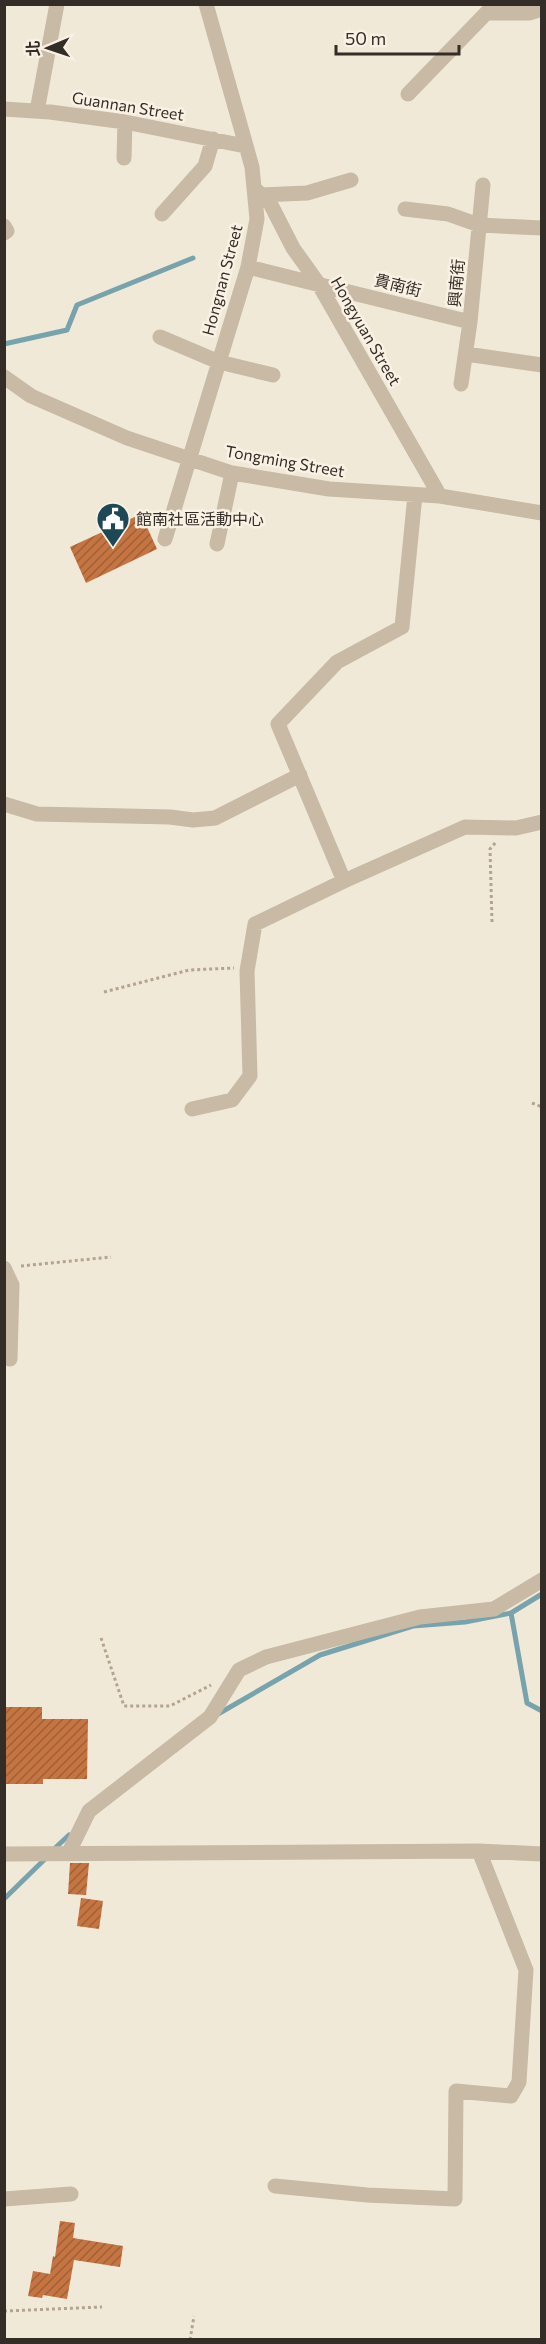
<svg xmlns="http://www.w3.org/2000/svg" width="546" height="2344" font-family="Commissioner,'Noto Sans TC',sans-serif">
  <style>
    .lines { fill: none; stroke-linecap: round; stroke-linejoin: round }
    .stream { stroke: #77a3ad; stroke-width: 5 }
    .building { fill: url(#building-hatch) }
    .path { stroke: #b4a48f; stroke-width: 3; stroke-dasharray: 3 3; stroke-linecap: butt }
    .minor { stroke: #c8baa4; stroke-width: 15 }
    .labels { text-anchor: middle; stroke-width: 5; stroke-linejoin: round; paint-order: stroke }
    .street-label { font-size: 16px; fill: #342c26; stroke: #f9f2e4 }
    .poi-label { font-size: 16px; fill: #342c26; stroke: #f9f2e4; text-anchor: start }
  </style>
  <defs>
    <pattern id="building-hatch" width="6" height="6" patternUnits="userSpaceOnUse" patternTransform="scale(1.5)"><rect width="6" height="6" fill="#c57542"/><path d="M-1 1l2-2M0 6l6-6M5 7l2-2" fill="none" stroke="#a16037"/></pattern>
  </defs>
  <rect width="100%" height="100%" fill="#f1e9d8"/>
  <g class="lines">
    <path class="stream" d="M4 344 67 330 77 305 193 258
      M511 1613 527 1703 542 1711
      M218 1714 320 1655 413 1626 465 1622 511 1613 542 1594
      M53 1850 69 1835
      M4 1899 47 1857"/>
  </g>
  <path class="building" d="M141 514 157 549 86 583 70 547Z
    M4 1707H42V1719H88L87 1779H43V1784H4Z
    M70 1863H89L86 1895 68 1894Z
    M81 1898 103 1901 99 1929 77 1926Z
    M60 2221 75 2223 73 2238 123 2246 120 2267 74 2260 67 2299 43 2295 42 2298 28 2296 33 2271 50 2274 53 2256 55 2257Z"/>
  <g class="lines">
    <path class="path" d="M492 922 490 849 496 842
      M104 992 189 970 234 968
      M532 1103 542 1107
      M21 1266 111 1257
      M101 1638 124 1706H170L211 1685
      M4 2311 102 2307
      M190 2340 194 2316"/>
    <path class="minor" d="M487 13H529L542 9
      M408 94 495 4
      M4 109 50 112 125 122 245 146
      M37 111 57 4
      M124 158 125 122
      M255 189 270 203 293 248 318 283 440 496
      M261 195 307 193 351 180
      M405 209 448 214 479 225 542 228
      M162 214 205 166 213 139
      M4 226 7 231 4 233
      M248 267 470 322
      M160 337 219 362 273 375
      M466 354 542 365
      M4 377 31 396 127 438 232 473 329 489 440 496 542 513
      M461 384 470 322 483 185
      M165 539 248 267 257 219 252 167 206 4
      M217 544 232 473
      M4 804 37 814 170 817 193 820 215 818 300 775
      M344 881 278 724 337 662 402 627 415 495
      M192 1109 232 1100 250 1076 247 971 255 924 344 881 465 827 516 828 542 822
      M4 1268 12 1285 10 1359
      M4 1854 479 1851 542 1854
      M68 1854 89 1811 210 1717 239 1670 266 1657 420 1617 494 1609 542 1580
      M275 2186 367 2195 455 2199 456 2091 511 2096 519 2082 526 1970 479 1851
      M4 2199 71 2194"/>
  </g>
  <defs>
    <g id="civic-pin" transform="scale(1.725)"><path d="M0 17L-7.5 6A9.5 9.5 0 1 1 7.5 6Z" fill="#1c4955" stroke="#f9f2e4"/><path d="M-.6-6.5H3V-4.5H.6V-3L4-1V1h2V6H-6V1h2V-1L-.6-3ZM-1.2 2.5V6h2.4V2.5Z" fill="#fff"/></g>
  </defs>
  <g fill-rule="evenodd">
    <use href="#civic-pin" x="113" y="519"/>
  </g>
  <g class="labels">
    <g class="street-label">
      <text transform="translate(128 106) rotate(9)" y="6">Guannan Street</text>
      <text transform="translate(222 280) rotate(-75)" y="6">Hongnan Street</text>
      <text transform="translate(456 283) rotate(-85)" y="6">興南街</text>
      <text transform="translate(398 285) rotate(14)" y="6">貴南街</text>
      <text transform="translate(366 331) rotate(60)" y="6">Hongyuan Street</text>
      <text transform="translate(285 461) rotate(10)" y="6">Tongming Street</text>
    </g>
    <g class="poi-label">
      <text x="136" y="525">館南社區活動中心</text>
    </g>
  </g>
  <rect width="546" height="2344" fill="none" stroke="#342c26" stroke-width="12"/>
  <g transform="translate(48 48) rotate(268)" stroke="#f9f2e4" stroke-width="4.5" paint-order="stroke">
  <path d="M0-4.5L10 22L0 15L-10 22Z" fill="#342c26"/>
  <text y="-9" font-size="16" font-weight="bold" text-anchor="middle" fill="#342c26">北</text>
  </g>
  <path d="M336 45v9h123v-9" fill="none" stroke="#342c26" stroke-width="3"/>
  <text x="345" y="45" font-size="18" fill="#342c26" stroke="#f9f2e4" stroke-width="4.5" paint-order="stroke">50 m</text>
</svg>
